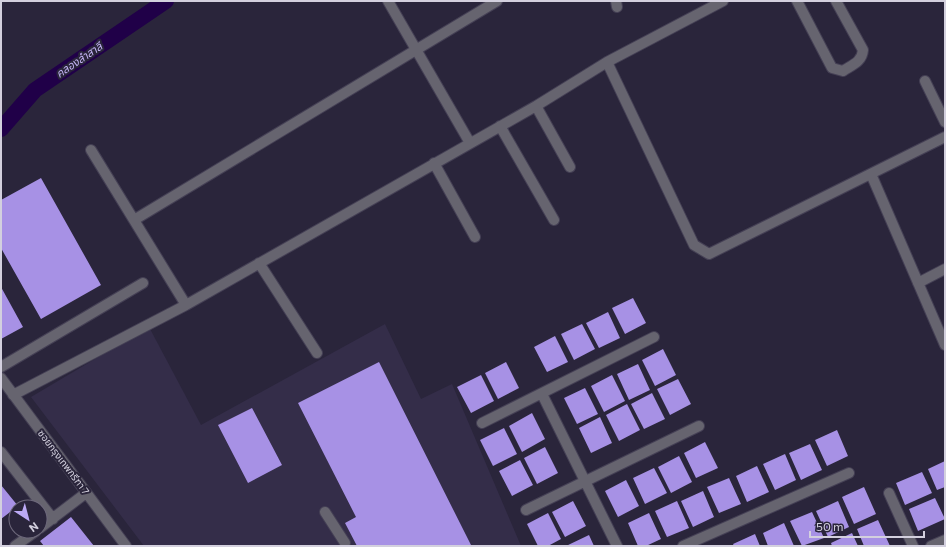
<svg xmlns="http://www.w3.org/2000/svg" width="946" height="547" font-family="Commissioner,'Noto Sans Thai',sans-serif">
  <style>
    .built { fill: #342d49 }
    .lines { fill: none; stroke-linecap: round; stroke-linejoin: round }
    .canal { stroke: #200048; stroke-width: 16 }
    .building { fill: #a791e5 }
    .minor-casing { stroke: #454055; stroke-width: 12 }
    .minor { stroke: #66646f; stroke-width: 10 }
    .labels { text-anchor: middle; stroke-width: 4; stroke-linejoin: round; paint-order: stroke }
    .street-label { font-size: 10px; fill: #d3d0de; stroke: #2a253b }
    .water-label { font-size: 11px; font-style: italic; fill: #c2b3f3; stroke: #2a253b }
  </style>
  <rect width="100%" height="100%" fill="#2a253b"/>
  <path class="built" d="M385 324 421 399 452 384 521 546H144L31 397 149 327 201 425Z"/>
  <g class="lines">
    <path class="canal" d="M1 129 35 90 166 1"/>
  </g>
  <path class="building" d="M41 178 101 285 41 319 1 248V200Z
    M1 287 23 327 1 339Z
    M633 298 646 323 625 334 612 308Z
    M608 312 620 338 599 348 586 323Z
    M582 324 595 349 574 360 561 334Z
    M555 336 568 362 547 372 534 347Z
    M663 349 676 375 655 386 642 360Z
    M379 362 471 545 468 546H357L345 523 356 517 298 403Z
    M506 362 519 388 498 399 485 373Z
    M638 364 650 390 629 400 617 374Z
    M481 375 494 401 471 413 457 387Z
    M612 375 625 401 604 412 591 386Z
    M678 379 691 404 670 415 657 389Z
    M585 388 598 414 577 424 564 398Z
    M652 393 665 419 644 429 631 404Z
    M627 404 640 430 619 441 606 415Z
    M252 408 282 465 248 483 218 425Z
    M532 413 545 439 522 452 509 426Z
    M600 417 612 443 591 453 579 428Z
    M504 428 517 454 493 466 480 440Z
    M837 430 848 456 827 466 815 440Z
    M705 442 718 468 696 478 684 453Z
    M810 444 822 470 801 480 789 453Z
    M545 447 558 473 537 484 524 458Z
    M785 454 796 480 775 490 763 464Z
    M679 456 692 482 671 493 658 467Z
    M520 460 533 485 512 496 499 471Z
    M945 461V487L937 490 928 469Z
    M757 466 769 492 747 502 736 476Z
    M654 468 667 493 645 504 633 478Z
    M922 472 932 493 905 505 896 483Z
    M729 478 741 504 719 513 707 487Z
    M626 480 639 506 618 517 605 491Z
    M1 485 18 506 1 519Z
    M864 487 876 514 854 524 842 497Z
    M703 491 714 517 693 527 681 501Z
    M935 498 945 519 918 531 909 509Z
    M573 501 586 526 565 537 552 512Z
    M677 501 689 528 667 537 655 511Z
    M838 501 849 527 828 537 816 511Z
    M812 512 824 538 802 546 790 521Z
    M548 513 561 539 548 546H538L527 524Z
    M649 513 661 539 646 546H638L628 523Z
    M71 517 94 546H44L40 541Z
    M878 520 890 546H864L857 529Z
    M784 523 794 546H768L763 533Z
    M852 533 858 546H832L831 543Z
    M755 534 760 546H734L733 544Z
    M589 535 594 546H566Z"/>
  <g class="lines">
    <g class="minor-casing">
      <path id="minor" d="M388 1 470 143
        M616 1 617 7
        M797 1 832 68 843 71C852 65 862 62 863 50L836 1
        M607 62 694 245 709 254 945 137
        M925 81 945 122
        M536 106 570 167
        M500 126 554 220
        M91 150 186 305
        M434 163 475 237
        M871 174 945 345
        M134 220 497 1
        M259 263 317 353
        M918 283 945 269
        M1 367 143 283
        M1 378 126 546
        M542 394 617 546
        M13 395 186 305 536 106 607 62 723 1
        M482 423 654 337
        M1 452 53 519
        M889 493 913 546
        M526 510 699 426
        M325 512 345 543
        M40 528 86 493
        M15 546 36 531
        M683 546 849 473
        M931 546 945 540"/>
    </g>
    <use href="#minor" class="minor"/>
  </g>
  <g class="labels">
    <g class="street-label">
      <text transform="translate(64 462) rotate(53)" y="4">ซอยกรุงเทพกรีฑา 7</text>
    </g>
    <g class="water-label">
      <text transform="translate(79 60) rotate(-34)" y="4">คลองลำสาลี</text>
    </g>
  </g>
  <rect width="946" height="547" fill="none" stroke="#d3d0de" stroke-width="4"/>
  <g transform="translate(28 519) rotate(144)"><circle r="19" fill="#2a253b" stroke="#6e697c"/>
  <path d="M0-3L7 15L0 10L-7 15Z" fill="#bcaaf5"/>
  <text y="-6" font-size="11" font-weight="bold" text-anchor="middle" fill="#d3d0de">N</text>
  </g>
  <path d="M810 531v6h114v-6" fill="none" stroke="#d3d0de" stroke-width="2"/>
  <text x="816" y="531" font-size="12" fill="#d3d0de" stroke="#2a253b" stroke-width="3" paint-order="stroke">50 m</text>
</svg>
